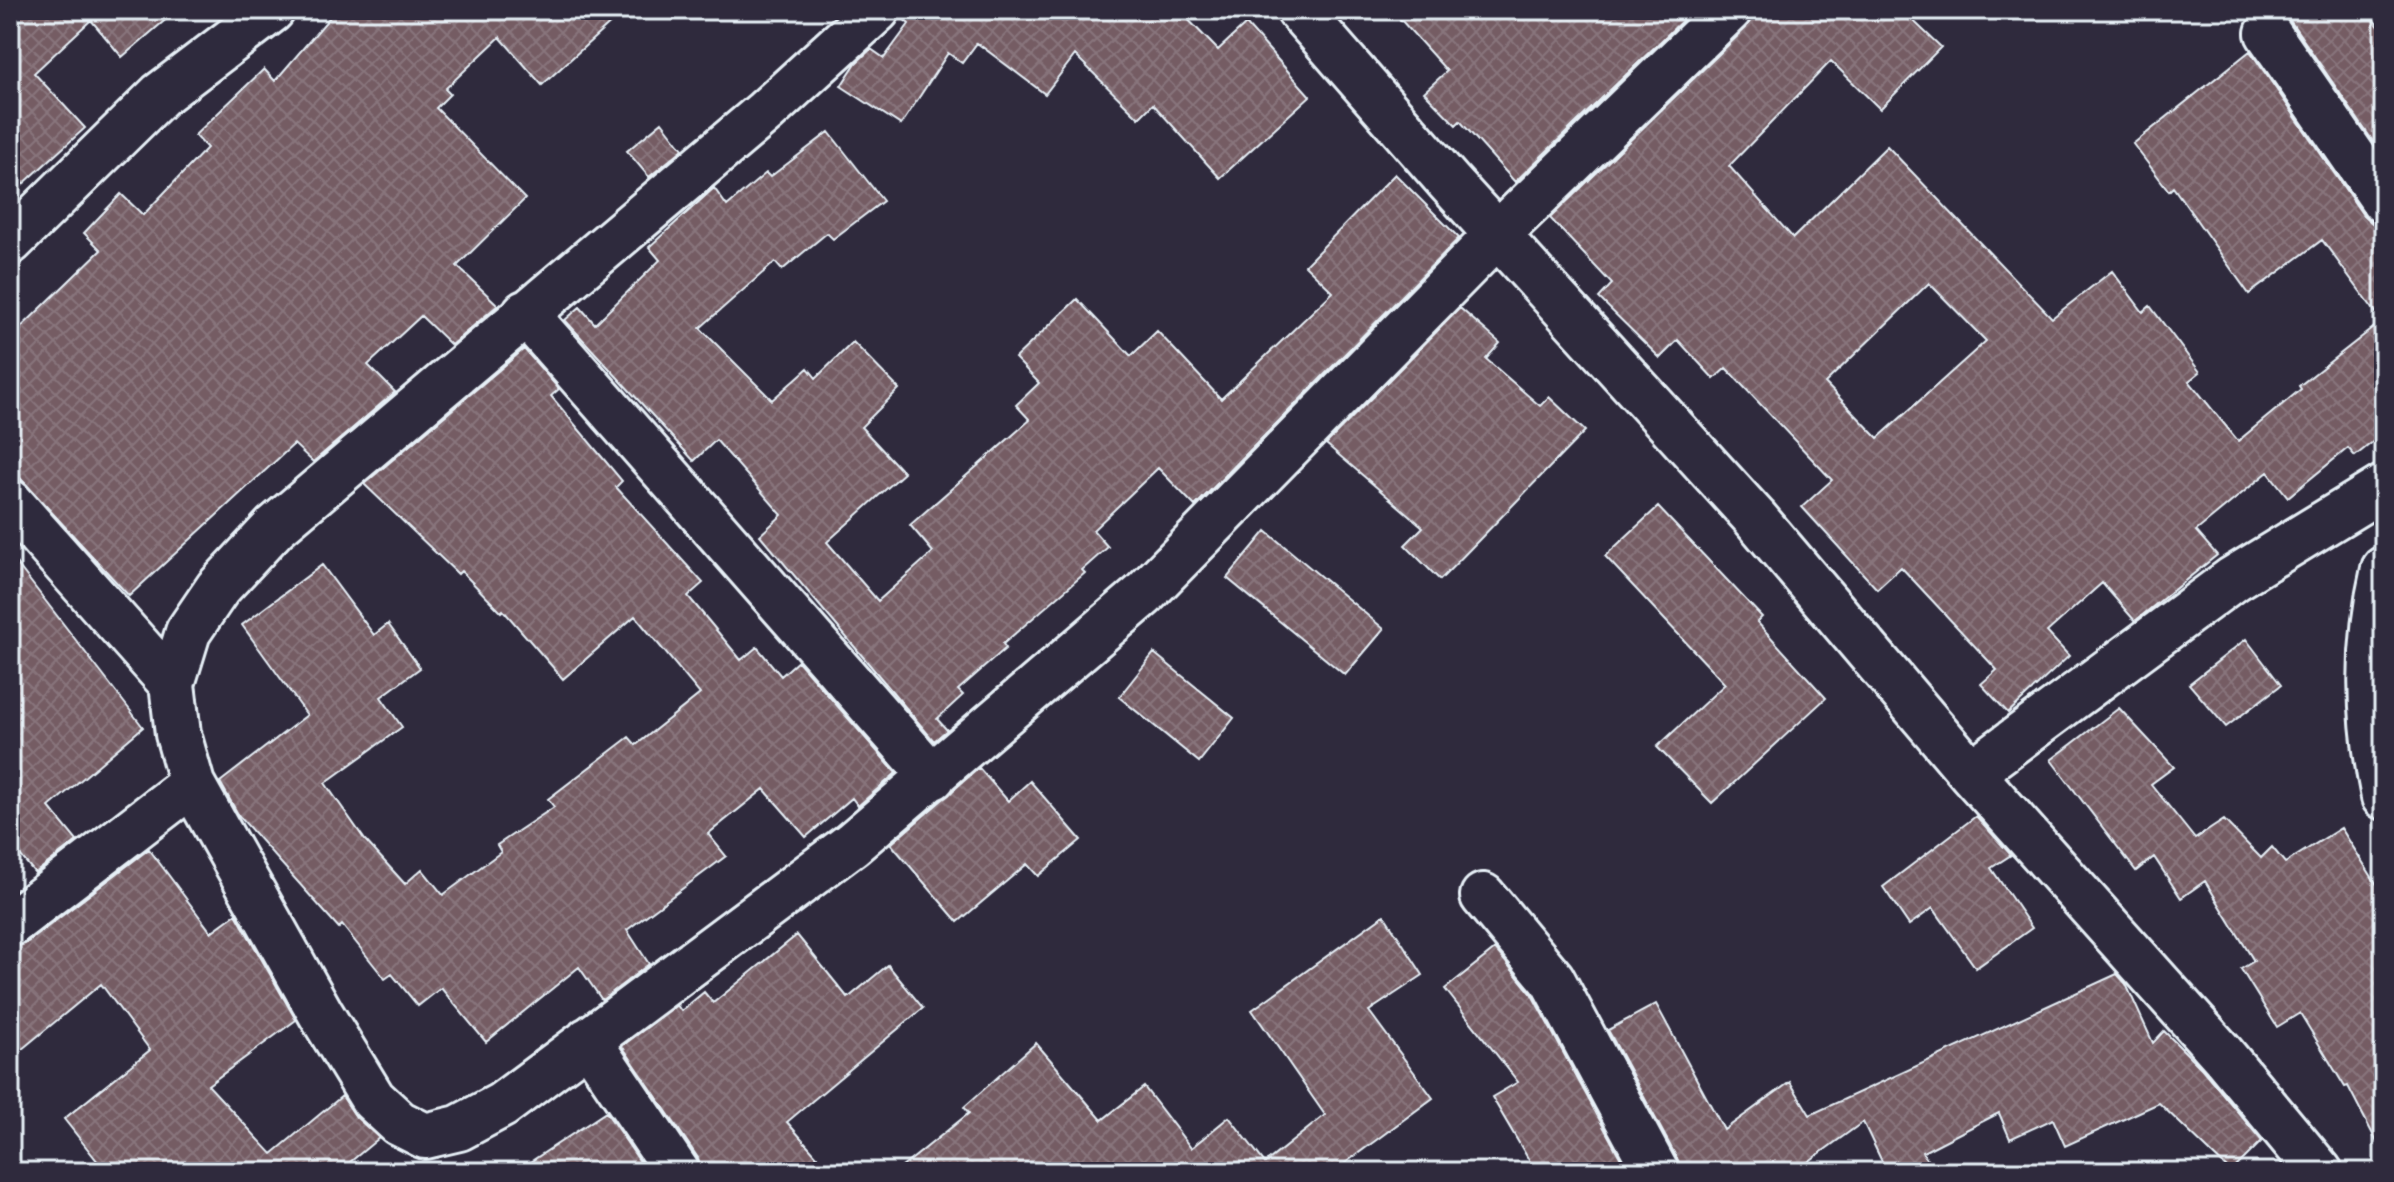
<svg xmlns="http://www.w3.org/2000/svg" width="2394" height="1182" font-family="Pangolin,sans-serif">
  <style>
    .building { fill: url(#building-cross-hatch); stroke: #e8f1f8; stroke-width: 2; fill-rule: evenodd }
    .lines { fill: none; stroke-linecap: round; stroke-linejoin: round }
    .minor-casing { stroke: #e8f1f8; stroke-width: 50 }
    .minor { stroke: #2f2a3d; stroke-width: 44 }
  </style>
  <defs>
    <pattern id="building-cross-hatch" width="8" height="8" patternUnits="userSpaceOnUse" patternTransform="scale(2)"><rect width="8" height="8" fill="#745c64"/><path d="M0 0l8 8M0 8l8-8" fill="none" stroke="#88747b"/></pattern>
  </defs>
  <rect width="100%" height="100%" fill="#2f2a3d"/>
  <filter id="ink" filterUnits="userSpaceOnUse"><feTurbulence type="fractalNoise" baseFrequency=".0125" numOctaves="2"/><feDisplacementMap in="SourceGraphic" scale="16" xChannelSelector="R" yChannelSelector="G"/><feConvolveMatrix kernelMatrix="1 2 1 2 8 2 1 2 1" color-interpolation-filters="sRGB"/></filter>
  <g filter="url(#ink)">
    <path class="building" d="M10 10H177L122 57 91 20 34 73 85 128 10 196Z
      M336 10H625L542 85 500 37 445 89 450 94 436 108 525 199 457 266 498 305 451 345 421 316 368 365 395 392 313 462 294 444 129 596 10 467V338L101 250 84 233 121 194 143 215 207 148 195 135 264 69 275 81Z
      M901 10H1179L1218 50 1246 24 1310 96 1220 178 1153 104 1139 118 1075 55 1045 94 977 43 962 63 948 53 901 125 841 86 856 63 871 49 884 58 909 24 901 17Z
      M1392 10H1693L1515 182 1460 121 1456 125 1424 92 1447 71Z
      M1753 10H1902L1941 47 1880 109 1831 61 1729 166 1793 238 1887 146 2052 318 2112 271 2143 312 2150 306 2200 372 2189 381 2238 441 2301 389 2299 386 2382 321 2322 240 2249 294 2173 187 2169 191 2133 144 2250 51 2363 215 2384 234V433L2355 456 2348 448 2288 497 2268 472 2196 531 2217 555 2135 621 2102 583 2047 632 2069 656 2008 713 1981 684 1997 670 1901 567 1877 589 1802 507 1832 480 1726 368 1714 379 1678 340 1660 358 1599 298 1612 284 1550 218 1746 28ZM1929 283 1986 341 1878 438 1825 383Z
      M2277 10H2366L2384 33V150L2381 153 2289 19Z
      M662 122 683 149 649 177 627 151Z
      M829 132 883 201 833 239 827 233 782 270 775 262 700 328 772 400 808 368 816 378 853 342 899 389 861 427 904 473 827 542 878 601 933 552 910 525 1030 420 1016 405 1039 383 1015 358 1077 299 1131 356 1157 331 1221 399 1333 292 1305 265 1395 174 1459 238 1195 506 1158 468 1093 530 1108 547 1082 570 1085 573 1003 644 1006 648 958 690 963 695 937 719 947 730 934 741 760 535 782 515 716 440 694 461 565 320 580 307 595 324 660 260 649 247 714 188 727 206 766 173 770 177Z
      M1460 308 1500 343 1486 359 1540 406 1549 397 1585 431 1440 580 1405 545 1423 527 1326 444Z
      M524 349 559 389 551 396 622 481 616 487 703 583 688 596 741 660 757 647 781 676 798 661 896 773 858 806 852 798 806 837 764 789 708 834 726 856 627 930 649 964 602 1000 579 967 486 1042 441 988 418 1006 392 974 385 979 342 925 339 928 239 816 220 782 307 715 242 625 322 565 374 635 388 624 420 668 381 697 402 727 325 783 365 840 405 884 422 869 443 895 501 852 497 845 554 807 548 799 629 737 636 745 700 694 635 616 563 679 503 610 501 612 461 571 458 574 364 484Z
      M1658 507 1762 617 1757 622 1826 698 1712 803 1657 747 1725 684 1605 556Z
      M1266 531 1384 629 1345 675 1227 578Z
      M10 555 143 727 49 807 77 841 35 873 10 843Z
      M2246 639 2281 685 2226 727 2189 684Z
      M1154 653 1234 718 1199 762 1119 697Z
      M2119 708 2174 767 2151 784 2195 839 2224 820 2261 858 2272 847 2285 863 2341 828 2384 896V1156L2348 1086 2345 1087 2300 1013 2277 1027 2241 969 2254 961 2205 881 2181 898 2154 857 2136 871 2051 760Z
      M979 768 1008 801 1030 781 1081 840 1038 876 1027 864 958 922 891 844Z
      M1976 816 2011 855 1991 868 2032 928 1976 968 1933 908 1909 925 1883 887Z
      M149 849 211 932 236 914 296 1020 208 1085 272 1154 342 1096 356 1117 379 1138 338 1172H106L64 1119 150 1050 101 984 10 1059V948L25 944Z
      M1384 915 1423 975 1369 1011 1433 1098 1333 1172H896L969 1113 964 1107 1036 1043 1102 1120 1144 1087 1191 1148 1229 1117 1265 1163 1325 1115 1252 1010Z
      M797 935 848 998 888 965 923 1008 787 1122 831 1172H702L698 1158 622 1046 677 1005 681 1011 704 992 713 1003Z
      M1495 949 1531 993 1628 1172H1536L1492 1097 1518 1082 1445 989Z
      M2117 974 2126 984 2153 1043 2164 1031 2202 1069 2262 1141 2231 1172 2159 1103 2065 1146 2053 1119 2010 1139 1999 1113 1923 1152 1933 1172H1887L1863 1122 1794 1172H1681L1678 1160 1608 1030 1656 1004 1724 1130 1790 1082 1810 1115Z
      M606 1112 647 1172H515Z"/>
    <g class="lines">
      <g class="minor-casing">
        <path id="minor" d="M877 10 765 112 275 527 218 588 188 632 172 684 178 734 192 784 321 1014 373 1099 399 1123 425 1136 459 1128 502 1105 852 844 1143 595 1499 233 1729 10
          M1299 10 1449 182 1755 518 1971 773 2223 1055 2320 1172
          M2268 33 2384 201
          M10 242 160 95 272 10
          M525 313 933 777
          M10 502 172 684
          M2384 569C2366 647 2368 719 2384 797
          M1971 773 2233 579 2384 487
          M1483 896 1552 979 1656 1172
          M10 924 192 784
          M588 1040 677 1172"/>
      </g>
      <use href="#minor" class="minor"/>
    </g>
  </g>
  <rect width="2394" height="1182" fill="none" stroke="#2f2a3d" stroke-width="40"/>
  <rect x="20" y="20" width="2354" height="1142" fill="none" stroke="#e8f1f8" stroke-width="3" filter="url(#ink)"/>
</svg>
